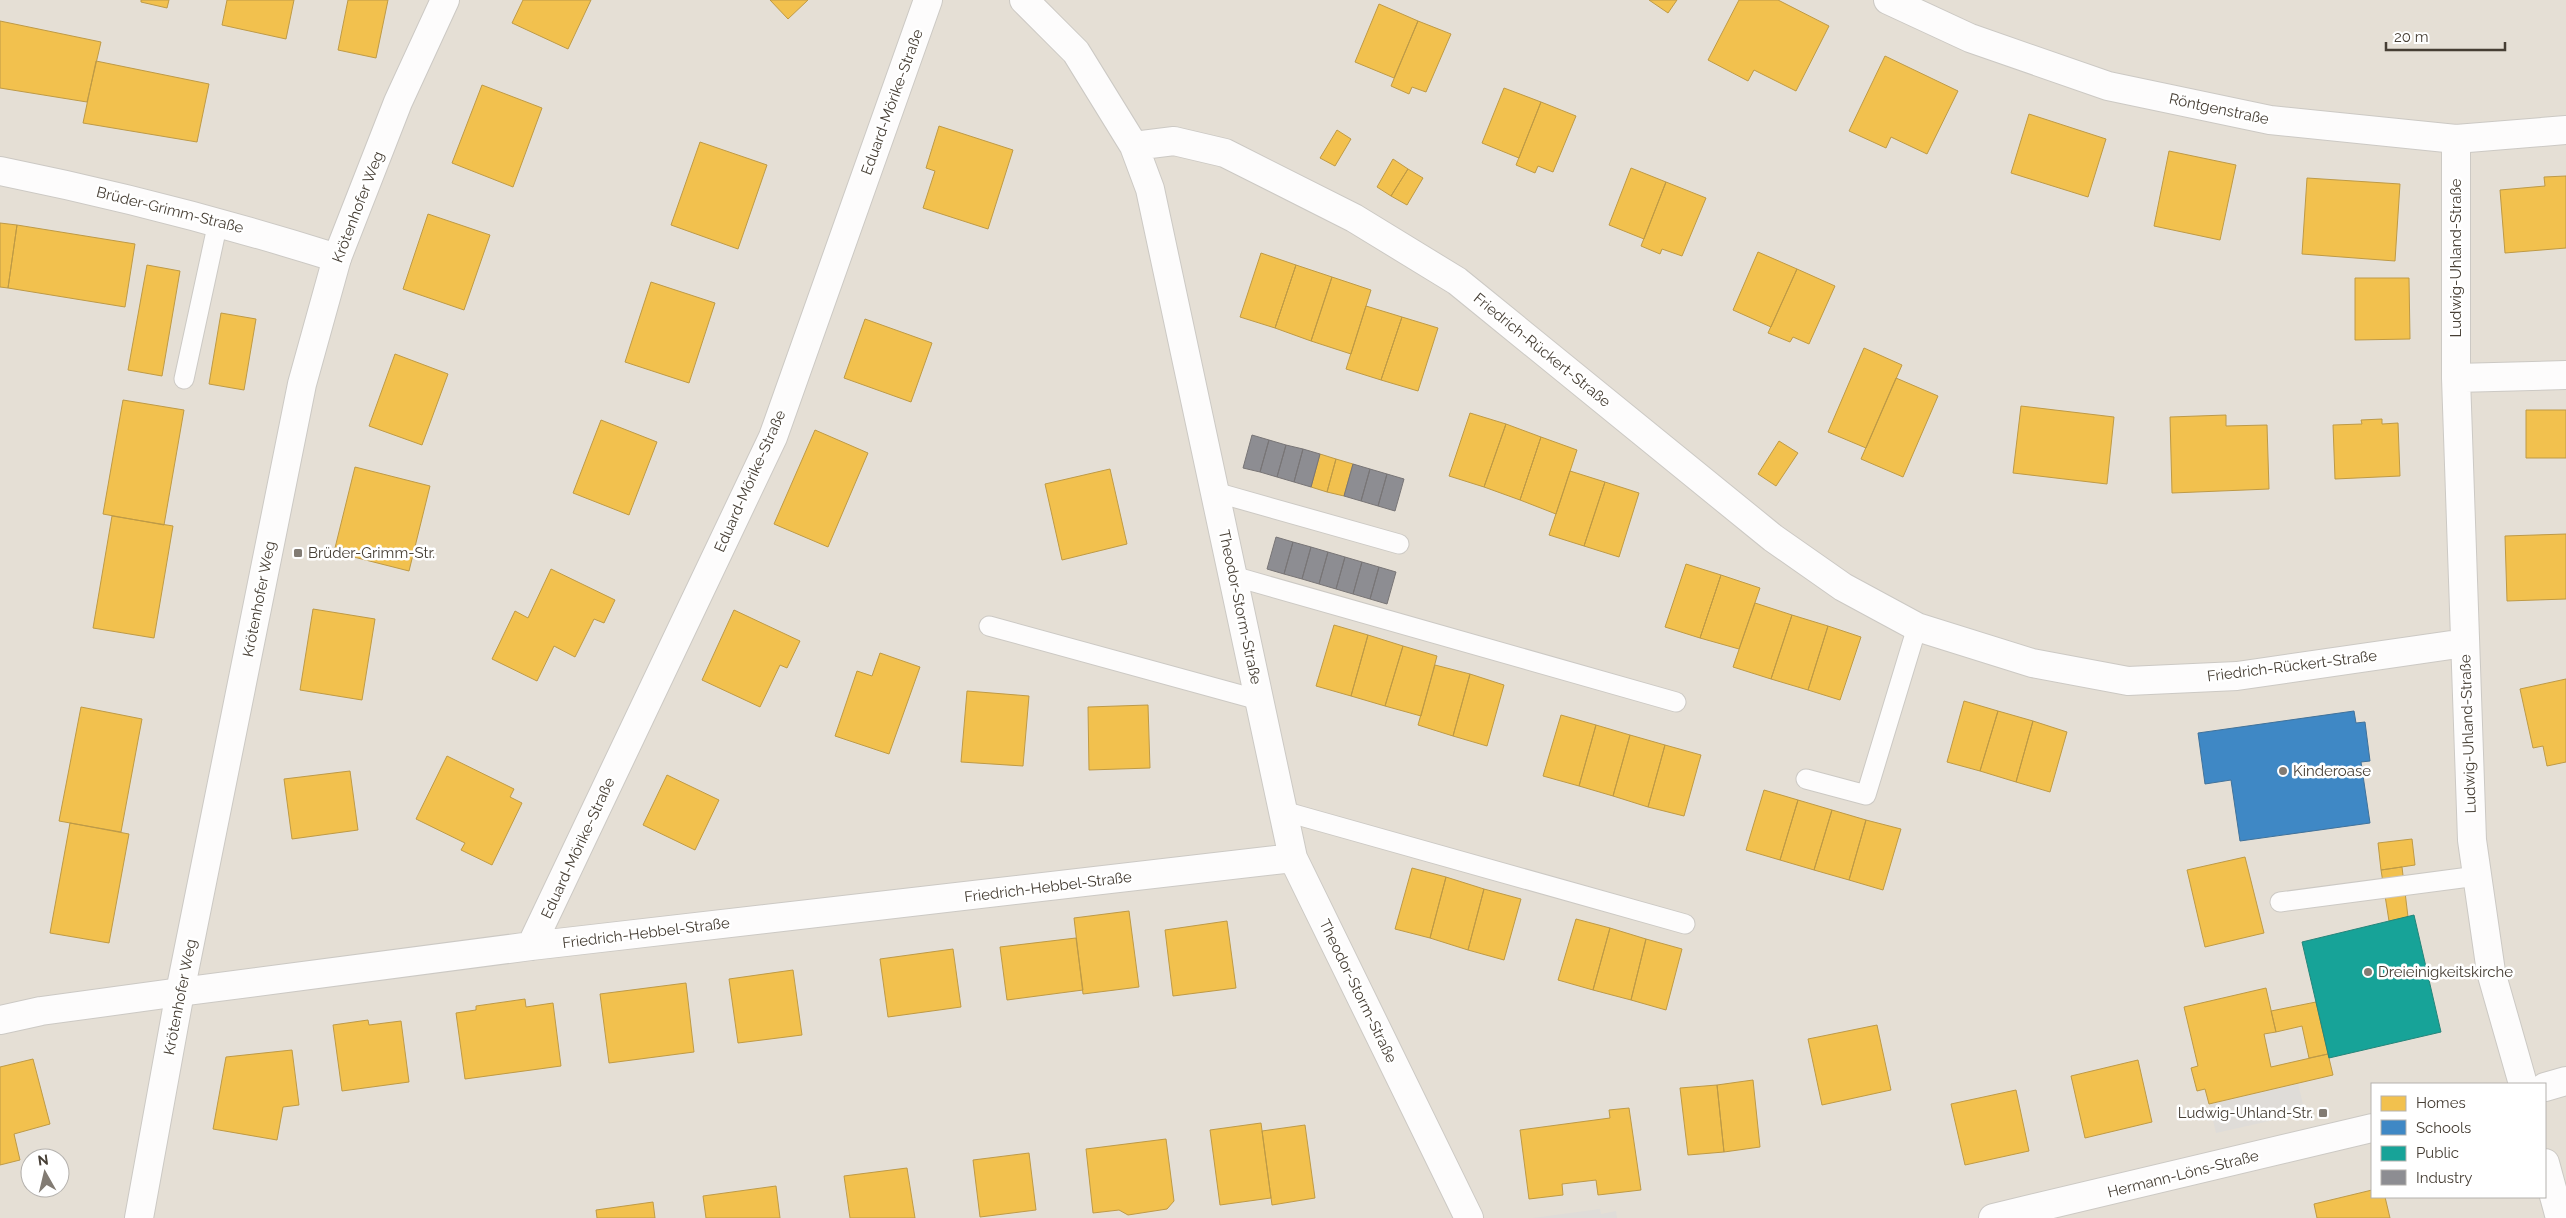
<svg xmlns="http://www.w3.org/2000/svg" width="2566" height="1218" font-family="Raleway,sans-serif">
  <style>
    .residential { fill: #e5dfd5; fill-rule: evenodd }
    .parking { fill: #dfdcd8 }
    .homes { fill: #f2c14e; stroke: #be9a46 }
    .schools { fill: #3f88c5; stroke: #41729a }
    .public { fill: #17a398; stroke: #25857a }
    .industry { fill: #8d8d92; stroke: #787576 }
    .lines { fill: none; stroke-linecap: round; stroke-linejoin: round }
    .service-casing { stroke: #ccc9c4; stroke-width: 21 }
    .minor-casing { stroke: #ccc9c4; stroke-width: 30 }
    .tertiary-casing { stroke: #ccc9c4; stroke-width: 30 }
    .service { stroke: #fdfcfc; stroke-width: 19 }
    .minor { stroke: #fdfcfc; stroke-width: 28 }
    .tertiary { stroke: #fdfcfc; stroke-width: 28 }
    .poi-dot { fill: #827b73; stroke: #fff; stroke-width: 2 }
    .labels { text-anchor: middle; stroke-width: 5; stroke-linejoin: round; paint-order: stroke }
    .street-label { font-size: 15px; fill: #463e34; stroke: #fff }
    .poi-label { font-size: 15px; fill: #463e34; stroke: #fff; text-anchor: start }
  </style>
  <rect width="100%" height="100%" fill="#f0ede8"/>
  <path class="residential" d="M0 0H2566V1218H0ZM2372 1084H2545V1197H2372ZM30 1158H60V1188H30Z"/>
  <path class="parking" d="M2298 1083 2305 1113 2216 1133 2209 1104Z
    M1600 1209 1601 1214 1616 1211 1617 1218H1533Z"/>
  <path class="homes" d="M141 0H169L167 8 141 2Z
    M227 0H294L286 39 222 25Z
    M348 0H388L376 58 338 50Z
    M523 0H591L568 49 512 23Z
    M770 0H808L788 19Z
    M1649 0H1677L1668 13Z
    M1739 0H1778L1829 26 1796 91 1754 70 1748 81 1708 60Z
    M1379 4 1418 21 1394 78 1355 62Z
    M0 21 101 42 87 102 0 88Z
    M1418 21 1451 34 1426 92 1412 87 1409 94 1391 86Z
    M1885 56 1958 91 1927 154 1891 137 1886 148 1849 131Z
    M96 61 209 84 197 142 83 123Z
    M482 85 542 108 513 187 452 163Z
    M1504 88 1541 102 1519 158 1482 143Z
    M1541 102 1576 116 1553 172 1538 166 1535 173 1516 165Z
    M2029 114 2106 139 2088 197 2011 173Z
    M939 126 1013 150 988 229 923 208 935 171 926 168Z
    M1337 130 1351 139 1335 166 1320 158Z
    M700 142 767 165 738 249 671 225Z
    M2169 151 2236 165 2220 240 2154 226Z
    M1393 159 1408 169 1391 196 1377 187Z
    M1631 168 1666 182 1644 239 1609 225Z
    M1408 169 1423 178 1407 205 1391 196Z
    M2566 176V248L2505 253 2500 190 2545 186 2544 177Z
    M2307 178 2400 184 2395 261 2302 254Z
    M1666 182 1706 198 1682 256 1662 249 1660 254 1641 246Z
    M428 214 490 235 464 310 403 289Z
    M0 223 17 225 8 288 0 287Z
    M17 225 135 244 125 307 8 288Z
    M1758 252 1797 269 1771 327 1733 310Z
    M1261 253 1296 265 1275 328 1240 317Z
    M147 265 180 271 162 376 128 370Z
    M1296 265 1332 277 1311 341 1275 328Z
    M1797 269 1835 286 1809 344 1793 337 1790 342 1768 333Z
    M1332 277 1371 290 1351 354 1311 341Z
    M2355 278H2409L2410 339 2355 340Z
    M651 282 715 303 689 383 625 362Z
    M1366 306 1402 317 1381 380 1346 369Z
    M221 313 256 319 244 390 209 384Z
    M1402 317 1438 328 1418 391 1381 380Z
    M865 319 932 343 911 402 844 378Z
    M1864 348 1902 365 1866 448 1828 432Z
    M395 354 448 374 422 445 369 426Z
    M1896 378 1938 396 1903 477 1861 459Z
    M123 400 184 410 164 525 103 514Z
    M2021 406 2114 417 2107 484 2013 473Z
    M2526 410H2566V458H2526Z
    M1470 413 1506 424 1484 487 1449 476Z
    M2226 415V426L2267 425 2269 489 2172 493 2170 417Z
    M2382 419V424L2398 423 2400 476 2335 479 2333 425 2362 424 2361 420Z
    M601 420 657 442 629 515 573 493Z
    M1506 424 1541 437 1520 500 1484 487Z
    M815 430 868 453 828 547 774 524Z
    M1541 437 1577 450 1556 514 1520 500Z
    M1779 441 1798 453 1776 486 1758 474Z
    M1320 454 1336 459 1327 492 1311 487Z
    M1336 459 1353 464 1344 496 1327 492Z
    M355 467 430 486 409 571 334 552Z
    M1110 469 1127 544 1062 560 1045 484Z
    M1570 471 1605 482 1584 546 1549 535Z
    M1605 482 1639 493 1619 557 1584 546Z
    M112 516 173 526 154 638 93 628Z
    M2566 534V599L2507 601 2505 536Z
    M1686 564 1721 575 1700 638 1665 627Z
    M551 569 615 600 604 623 594 619 575 657 554 646 537 681 492 659 515 611 528 618Z
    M1721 575 1760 588 1739 649 1700 638Z
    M1755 603 1792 615 1771 679 1733 667Z
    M313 609 375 619 362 700 300 690Z
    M734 610 800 641 787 668 780 665 760 707 702 680Z
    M1792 615 1828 626 1808 690 1771 679Z
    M1334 625 1368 635 1351 696 1316 686Z
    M1828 626 1861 637 1840 700 1808 690Z
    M1368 635 1403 646 1385 706 1351 696Z
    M1403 646 1437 656 1421 716 1385 706Z
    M880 653 920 667 889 754 835 736 857 671 872 676Z
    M1435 665 1470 674 1453 736 1418 725Z
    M1470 674 1504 685 1487 746 1453 736Z
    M2566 679V762L2547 766 2543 746 2533 748 2520 689Z
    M967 691 1029 696 1023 766 961 762Z
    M1964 701 1998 711 1980 771 1947 762Z
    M1148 705 1150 768 1089 770 1088 707Z
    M81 707 142 719 121 832 59 821Z
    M1998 711 2033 721 2016 782 1980 771Z
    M1561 715 1596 725 1579 786 1543 776Z
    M2033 721 2067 732 2050 792 2016 782Z
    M1596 725 1630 735 1613 796 1579 786Z
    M1630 735 1665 745 1648 807 1613 796Z
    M1665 745 1701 755 1684 816 1648 807Z
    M447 756 514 789 510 797 522 803 492 865 461 850 465 843 416 819Z
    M350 771 358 830 292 839 284 779Z
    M667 775 719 800 695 850 643 825Z
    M1764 790 1798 800 1780 860 1746 850Z
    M1798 800 1832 810 1814 870 1780 860Z
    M1832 810 1866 820 1849 880 1814 870Z
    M1866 820 1901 829 1883 890 1849 880Z
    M70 823 129 834 109 943 50 933Z
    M2412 839 2415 865 2381 870 2378 843Z
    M2245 857 2264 933 2205 947 2187 870Z
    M2402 867 2408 917 2389 921 2381 870Z
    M1412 868 1446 877 1430 938 1395 929Z
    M1446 877 1484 889 1468 950 1430 938Z
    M1484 889 1521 899 1504 960 1468 950Z
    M1129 911 1139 987 1083 994 1074 918Z
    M1576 919 1610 928 1593 990 1558 980Z
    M1227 921 1236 988 1173 996 1165 930Z
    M1610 928 1646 939 1631 1000 1593 990Z
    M1076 938 1083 990 1007 1000 1000 947Z
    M1646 939 1682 949 1666 1010 1631 1000Z
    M953 949 961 1007 888 1017 880 959Z
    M793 970 802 1035 738 1043 729 979Z
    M686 983 694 1052 609 1063 600 994Z
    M2266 988 2276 1032 2264 1034 2271 1067 2328 1054 2333 1075 2209 1104 2205 1089 2197 1091 2191 1068 2198 1066 2184 1007Z
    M525 999 526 1007 553 1003 561 1066 465 1079 456 1013 476 1010V1006Z
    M2316 1002 2328 1054 2309 1058 2302 1026 2276 1032 2271 1011Z
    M368 1020 369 1025 401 1021 409 1082 342 1091 333 1025Z
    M1877 1025 1891 1090 1822 1105 1808 1039Z
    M292 1050 299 1105 283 1107 277 1140 213 1129 226 1057Z
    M33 1059 50 1124 14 1134 20 1160 0 1165V1067Z
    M2138 1060 2152 1122 2085 1138 2071 1076Z
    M1753 1080 1760 1147 1724 1152 1717 1085Z
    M1717 1085 1724 1152 1688 1155 1680 1088Z
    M2016 1090 2029 1151 1965 1165 1951 1104Z
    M1629 1108 1641 1190 1598 1195 1596 1180 1562 1184 1563 1195 1529 1199 1520 1130 1610 1118 1609 1110Z
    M1261 1123 1271 1198 1220 1205 1210 1130Z
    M1305 1125 1315 1198 1272 1205 1262 1131Z
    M1166 1139 1174 1201 1167 1209 1128 1215 1119 1210 1093 1213 1086 1149Z
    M1029 1153 1036 1210 980 1217 973 1160Z
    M907 1168 915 1218H850L844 1176Z
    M776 1186 780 1218H706L703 1196Z
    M2372 1190V1197H2385L2390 1218H2317L2314 1204Z
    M653 1202 655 1218H597L596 1210Z"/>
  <path class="schools" d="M2354 711 2356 723 2365 722 2370 761 2361 762 2370 823 2240 841 2231 780 2205 784 2198 733Z"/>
  <path class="public" d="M2414 915 2441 1032 2329 1058 2302 942Z"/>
  <path class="industry" d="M1252 435 1269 440 1260 472 1243 468Z
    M1269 440 1286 445 1277 477 1260 472Z
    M1286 445 1303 449 1294 482 1277 477Z
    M1303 449 1320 454 1311 487 1294 482Z
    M1353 464 1370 469 1361 501 1344 496Z
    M1370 469 1387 474 1378 506 1361 501Z
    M1387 474 1404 479 1395 511 1378 506Z
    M1276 537 1293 542 1284 574 1267 569Z
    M1293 542 1311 547 1302 579 1284 574Z
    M1311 547 1328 552 1319 584 1302 579Z
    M1328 552 1345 557 1336 589 1319 584Z
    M1345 557 1362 562 1353 594 1336 589Z
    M1362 562 1379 567 1370 599 1353 594Z
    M1379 567 1396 572 1387 604 1370 599Z"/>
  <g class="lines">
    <g class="service-casing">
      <path id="service" d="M184 379 218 222
        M1215 492 1399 544
        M1233 576 1676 702
        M989 626 1259 700
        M1806 779 1866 795 1917 627
        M1283 811 1685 924
        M2280 902 2477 876"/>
    </g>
    <g class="minor-casing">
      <path id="minor" d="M1024 0 1076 52 1134 146 1150 189 1293 858 1469 1218
        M1888 0 1970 38 2108 86 2270 120 2456 139 2566 130
        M2456 139V378L2472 840 2491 972 2523 1084
        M1134 146 1174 141 1225 153 1354 218 1457 281 1773 538 1843 587 1917 627 2032 663 2128 681 2237 676 2465 643
        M0 171C114 194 226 223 337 258
        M2456 378 2566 375
        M531 946 773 437 928 0
        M0 1020 41 1011 180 992 531 946 1293 858
        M2545 1087 2566 1081
        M2545 1163 2560 1218
        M1993 1218 2372 1128"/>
    </g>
    <g class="tertiary-casing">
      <path id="tertiary" d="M139 1218 180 992 302 384 337 258 398 102 445 0"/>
    </g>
    <use href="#service" class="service"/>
    <use href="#minor" class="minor"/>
    <use href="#tertiary" class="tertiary"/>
  </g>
  <g class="poi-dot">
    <rect x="293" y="548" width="10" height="10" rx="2.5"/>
    <circle cx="2283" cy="771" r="5"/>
    <circle cx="2368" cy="972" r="5"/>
    <rect x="2318" y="1108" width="10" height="10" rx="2.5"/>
  </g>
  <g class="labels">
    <g class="street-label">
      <text transform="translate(892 102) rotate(-70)" y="5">Eduard-Mörike-Straße</text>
      <text transform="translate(2219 109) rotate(12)" y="5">Röntgenstraße</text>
      <text transform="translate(358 207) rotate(-69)" y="5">Krötenhofer Weg</text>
      <text transform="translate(170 210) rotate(14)" y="5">Brüder-Grimm-Straße</text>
      <text transform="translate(2456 258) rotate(-90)" y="5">Ludwig-Uhland-Straße</text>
      <text transform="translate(1542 350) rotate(39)" y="5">Friedrich-Rückert-Straße</text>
      <text transform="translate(750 481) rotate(-66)" y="5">Eduard-Mörike-Straße</text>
      <text transform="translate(259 599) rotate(-79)" y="5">Krötenhofer Weg</text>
      <text transform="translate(1240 607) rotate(78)" y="5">Theodor-Storm-Straße</text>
      <text transform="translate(2292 666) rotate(-7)" y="5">Friedrich-Rückert-Straße</text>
      <text transform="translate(2468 734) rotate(-92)" y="5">Ludwig-Uhland-Straße</text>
      <text transform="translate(578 848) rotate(-65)" y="5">Eduard-Mörike-Straße</text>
      <text transform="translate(1048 887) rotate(-7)" y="5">Friedrich-Hebbel-Straße</text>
      <text transform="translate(646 933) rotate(-7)" y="5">Friedrich-Hebbel-Straße</text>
      <text transform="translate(1358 991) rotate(64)" y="5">Theodor-Storm-Straße</text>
      <text transform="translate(180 997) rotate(-79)" y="5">Krötenhofer Weg</text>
      <text transform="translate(2183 1174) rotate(-14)" y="5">Hermann-Löns-Straße</text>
    </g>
    <g class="poi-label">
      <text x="308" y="558">Brüder-Grimm-Str.</text>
      <text x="2293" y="776">Kinderoase</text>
      <text x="2378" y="977">Dreieinigkeitskirche</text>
      <text x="2313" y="1118" text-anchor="end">Ludwig-Uhland-Str.</text>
    </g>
  </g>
  <rect x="2371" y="1083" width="175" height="115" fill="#ffffff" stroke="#b5b2ae"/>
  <rect x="2381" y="1096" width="25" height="15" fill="#f2c14e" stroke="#b5b2ae"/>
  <text x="2416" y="1108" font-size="15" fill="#463e34">Homes</text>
  <rect x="2381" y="1120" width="25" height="15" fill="#3f88c5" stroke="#b5b2ae"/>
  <text x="2416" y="1133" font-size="15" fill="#463e34">Schools</text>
  <rect x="2381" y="1146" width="25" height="15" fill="#17a398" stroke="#b5b2ae"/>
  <text x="2416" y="1158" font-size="15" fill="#463e34">Public</text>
  <rect x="2381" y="1170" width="25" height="15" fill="#8d8d92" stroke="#b5b2ae"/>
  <text x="2416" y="1183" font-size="15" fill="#463e34">Industry</text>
  <g transform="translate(45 1173) rotate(352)"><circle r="24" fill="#ffffff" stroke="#b5b2ae"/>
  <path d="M0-4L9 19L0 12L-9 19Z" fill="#827b73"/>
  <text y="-8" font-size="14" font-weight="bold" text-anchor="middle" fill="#463e34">N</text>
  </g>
  <path d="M2386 42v8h119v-8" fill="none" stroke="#463e34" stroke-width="2.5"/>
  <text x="2394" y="42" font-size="15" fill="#463e34" stroke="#ffffff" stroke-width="4" paint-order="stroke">20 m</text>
</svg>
